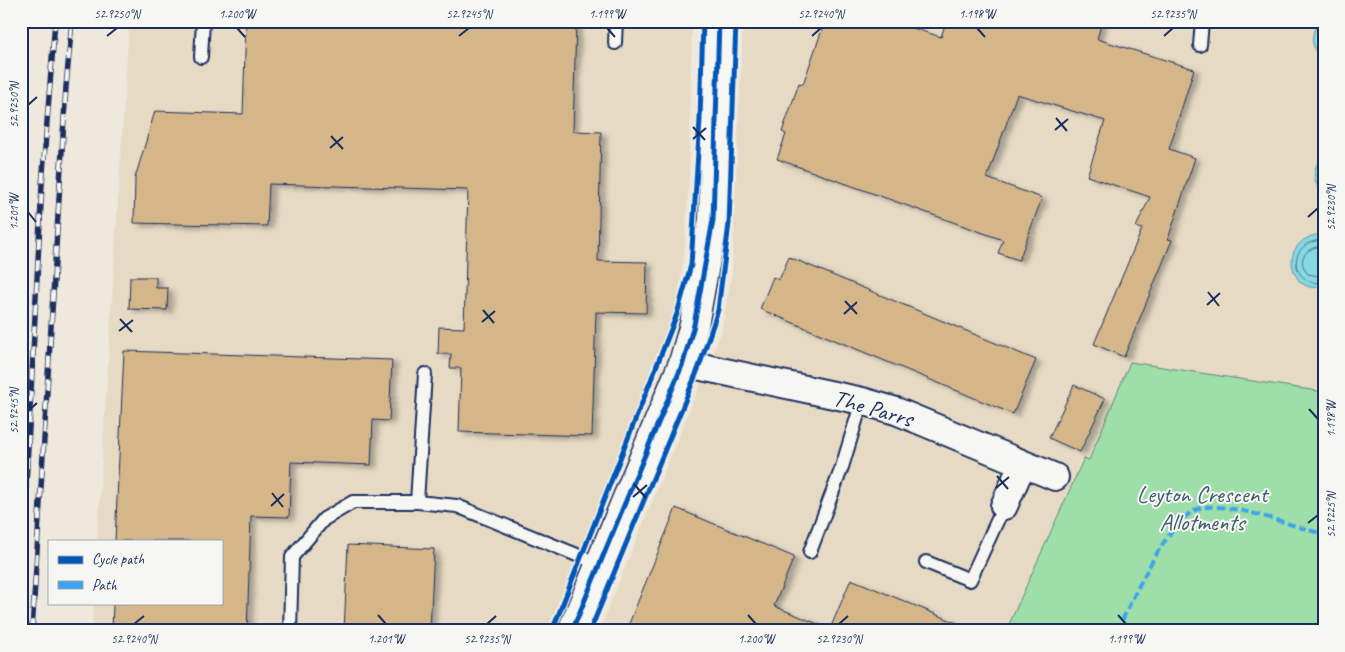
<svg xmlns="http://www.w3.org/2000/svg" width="1345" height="652" font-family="Caveat,sans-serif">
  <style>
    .built { fill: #e7dac4 }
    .green { fill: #9edea8; stroke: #5c8683 }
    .water { fill: #88d8e2; stroke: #5c94ad }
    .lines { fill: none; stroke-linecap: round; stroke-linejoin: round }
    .shore { stroke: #477393; stroke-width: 1 }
    .building { fill: #d5b689; stroke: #1b2f5e; filter: url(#shadow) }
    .lane-casing { stroke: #1b2f5e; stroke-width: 16 }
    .street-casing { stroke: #1b2f5e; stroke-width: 30 }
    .secondary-casing { stroke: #1b2f5e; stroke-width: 31 }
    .lane { stroke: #f6f6f2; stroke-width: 12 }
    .street { stroke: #f6f6f2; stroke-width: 26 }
    .secondary { stroke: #f6f6f2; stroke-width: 28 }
    .rail-casing { stroke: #1b2f5e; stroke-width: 5.5 }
    .rail { stroke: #f6f6f2; stroke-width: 4; stroke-dasharray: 11; stroke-linecap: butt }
    .quiet { stroke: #3da3ed; stroke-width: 4; stroke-dasharray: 8 4; stroke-linecap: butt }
    .cycleway-casing { stroke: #f6f6f2; stroke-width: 8 }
    .cycleway { stroke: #0057b8; stroke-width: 5 }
    .ticks { fill: none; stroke: #1b2f5e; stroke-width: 2 }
    .labels { text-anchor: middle; stroke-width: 4; stroke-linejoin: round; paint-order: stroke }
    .street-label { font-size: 24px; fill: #1b2f5e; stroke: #f6f6f2 }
    .park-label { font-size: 24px; fill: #3c5b70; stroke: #f6f6f2 }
    .neatline { fill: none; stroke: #1b2f5e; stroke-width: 2 }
    .ticks-label { font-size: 12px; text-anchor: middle; fill: #1b2f5e }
  </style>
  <defs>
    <filter id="shadow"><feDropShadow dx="5.5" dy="3" stdDeviation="2.5" flood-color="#0004"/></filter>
  </defs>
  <rect width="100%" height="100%" fill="#efe9dd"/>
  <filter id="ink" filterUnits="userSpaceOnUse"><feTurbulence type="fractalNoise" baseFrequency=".02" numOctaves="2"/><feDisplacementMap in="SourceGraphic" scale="10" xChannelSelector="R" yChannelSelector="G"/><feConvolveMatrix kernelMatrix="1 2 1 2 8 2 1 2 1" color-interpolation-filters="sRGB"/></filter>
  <g filter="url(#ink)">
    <path class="built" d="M129 21H692L689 175 684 258 678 297 663 346 547 631H92L94 603H221V541H97Z
      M743 21H1324V392L1130 362 1089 460 1083 458 1006 631H599L721 333 732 272Z"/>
    <path class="green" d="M1130 362 1324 392V631H1006L1084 458 1089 460Z"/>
    <path class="water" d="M1319 21H1324V61C1311 51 1309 35 1319 21Z
      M1324 154V196C1312 183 1311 167 1324 154Z
      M1315 235H1324V288L1309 287 1301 283C1285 264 1291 242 1315 235Z"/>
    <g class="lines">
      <path class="shore" d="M1324 240C1286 240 1288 286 1324 283
        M1324 246C1307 246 1295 259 1308 274L1324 277"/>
    </g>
    <path class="building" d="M246 21H576L573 131 601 132 598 261 647 262 646 313 596 312 592 436 459 432 461 368H450L451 354H438L439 327 464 328 468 190 269 184 267 226 134 223 135 178 155 111 243 114Z
      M825 21H890L941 37 946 21H1102L1097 39 1194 69 1169 149 1195 158 1168 239 1172 240 1124 357 1094 344 1142 229 1136 227 1150 197 1087 176 1105 121 1017 94 987 178 1042 198 1019 260 998 253 1003 240 777 159 786 134 782 132 799 83 803 84Z
      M789 257 1036 360 1013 414 760 309 773 277 779 280Z
      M130 277H156V288H168L167 310 129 309Z
      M124 351 392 360 389 421 373 420 371 465 291 462 289 517 251 516 247 631H112L113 603H221V541H115Z
      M1074 385 1105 399 1080 452 1049 438Z
      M676 508 794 557 774 606 830 629 851 579 976 631H626Z
      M348 545 434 549 430 631H344Z"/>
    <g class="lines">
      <g class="lane-casing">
        <path id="lane" d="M615 43 616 21
          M1200 45 1202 21
          M201 57 203 21
          M417 502 425 374
          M810 552 842 467 862 401
          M926 562 970 580 1004 506
          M290 631 292 557 324 519 353 502H417L457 506 599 564"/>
      </g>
      <g class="street-casing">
        <path id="street" d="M683 363 862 401 896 411 1055 477
          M1004 506 1022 465"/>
      </g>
      <g class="secondary-casing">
        <path id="secondary" d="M572 631 683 363 694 325 713 220 719 21"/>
      </g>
      <use href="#lane" class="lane"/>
      <use href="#street" class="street"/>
      <use href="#secondary" class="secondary"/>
      <g class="rail-casing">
        <path id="rail" d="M21 578 42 185 55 21
          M32 631 66 87 72 21"/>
      </g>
      <use href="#rail" class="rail"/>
      <path class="quiet" d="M1117 631C1132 601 1170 510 1205 507 1238 504 1290 526 1324 534"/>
      <g class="cycleway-casing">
        <path id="cycleway" d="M552 631 677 314 691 265 700 119 703 21
          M572 631 683 363 694 325 713 220 719 21
          M590 631 699 367 718 310 729 224 736 21"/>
      </g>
      <use href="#cycleway" class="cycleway"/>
    </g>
  </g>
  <path class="ticks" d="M237 28 245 37M607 28 615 37M977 28 985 37M107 36 117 28M459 36 469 28M812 36 821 28M1164 36 1173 28M28 105 37 97M1056 118 1067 131M693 127 705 140M1055 130 1068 119M331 136 343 149M693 139 706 128M330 148 343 137M28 212 36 222M1308 217 1318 208M1208 292 1219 306M845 301 857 314M1207 305 1220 293M483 310 494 323M844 314 857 302M120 319 132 332M482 322 495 311M119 331 133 320M1309 409 1318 419M28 411 37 403M997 476 1008 489M634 484 646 498M996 488 1009 477M272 493 283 507M633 497 647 485M271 506 284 494M1308 523 1318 515M378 615 386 624M748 615 756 624M1118 615 1126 624M134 624 144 616M487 624 496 616M839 624 848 616"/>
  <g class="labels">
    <g class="street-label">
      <text transform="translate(873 408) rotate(16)" y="8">The Parrs</text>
    </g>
    <g class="park-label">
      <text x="1202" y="502">Leyton Crescent<tspan x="1202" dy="28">Allotments</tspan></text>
    </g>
  </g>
  <rect width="1345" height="652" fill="none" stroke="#f6f6f2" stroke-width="55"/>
  <rect x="48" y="540" width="175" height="65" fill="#f6f6f2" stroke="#9ea6b7"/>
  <rect x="58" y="556" width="25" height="8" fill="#0057b8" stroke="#9ea6b7"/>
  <text x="92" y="564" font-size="15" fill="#1b2f5e">Cycle path</text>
  <rect x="58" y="581" width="25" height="8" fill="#3da3ed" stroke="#9ea6b7"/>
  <text x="92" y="590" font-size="15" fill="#1b2f5e">Path</text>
  <rect x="28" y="28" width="1290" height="596" class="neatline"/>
  <g class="ticks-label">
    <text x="117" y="18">52.9250°N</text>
    <text x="237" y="18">1.200°W</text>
    <text x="469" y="18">52.9245°N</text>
    <text x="607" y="18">1.199°W</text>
    <text x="821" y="18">52.9240°N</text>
    <text x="977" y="18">1.198°W</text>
    <text x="1173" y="18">52.9235°N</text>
    <text transform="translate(14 105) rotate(-90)" y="4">52.9250°N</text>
    <text transform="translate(1331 208) rotate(-90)" y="4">52.9230°N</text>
    <text transform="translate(14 212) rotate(-90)" y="4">1.201°W</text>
    <text transform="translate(14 411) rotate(-90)" y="4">52.9245°N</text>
    <text transform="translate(1331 419) rotate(-90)" y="4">1.198°W</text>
    <text transform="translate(1331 515) rotate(-90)" y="4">52.9225°N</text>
    <text x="134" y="643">52.9240°N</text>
    <text x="386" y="643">1.201°W</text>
    <text x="487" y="643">52.9235°N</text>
    <text x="756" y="643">1.200°W</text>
    <text x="839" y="643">52.9230°N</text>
    <text x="1126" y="643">1.199°W</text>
  </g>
</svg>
